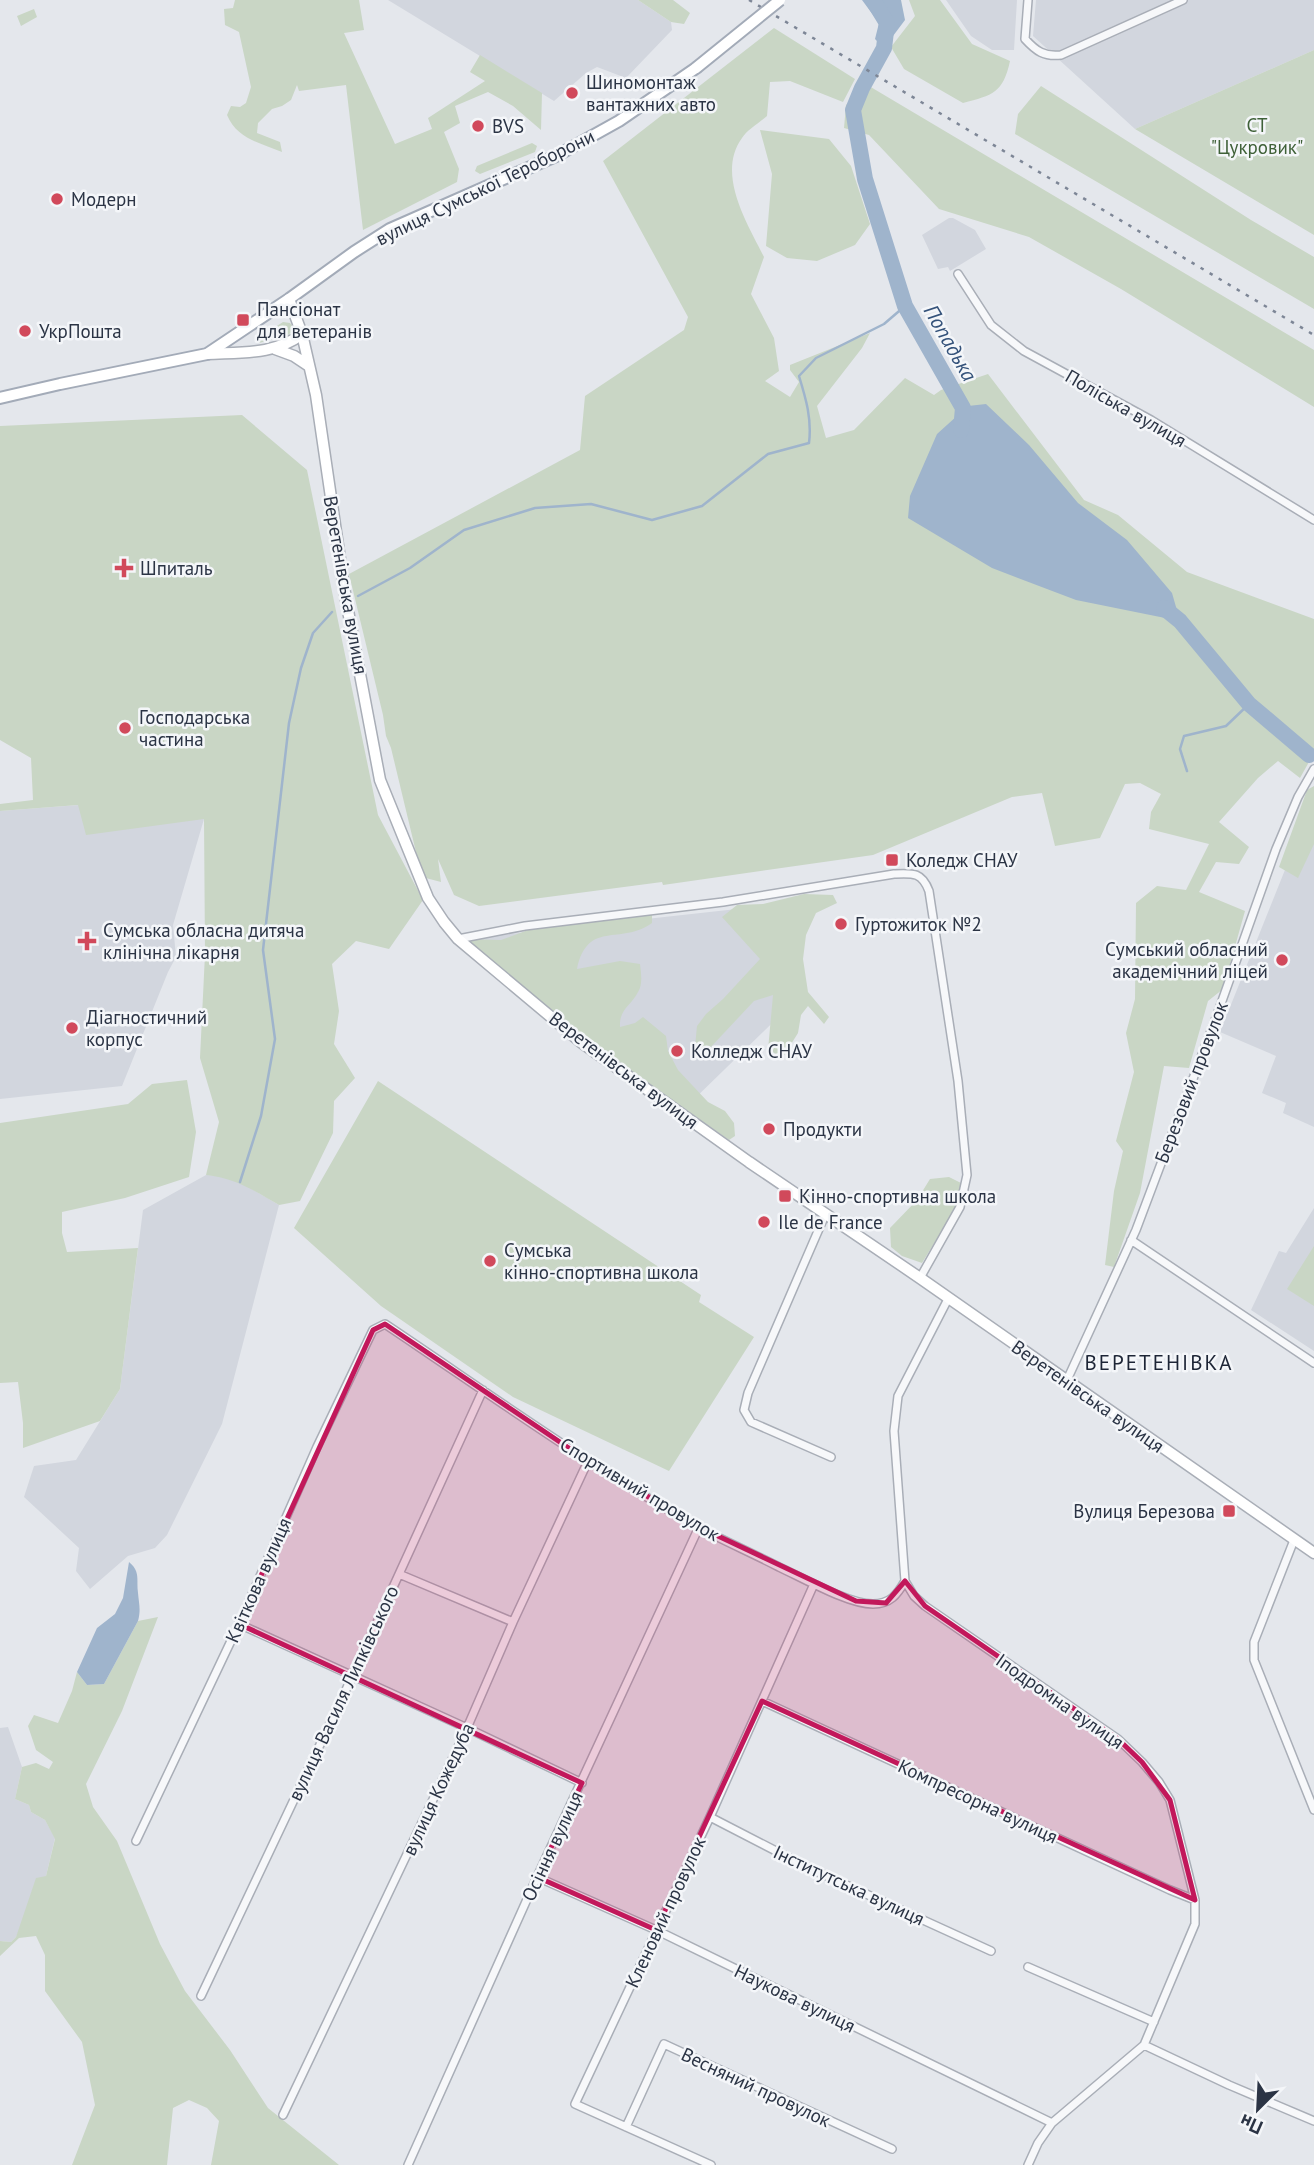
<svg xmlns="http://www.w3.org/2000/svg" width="1314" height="2165" font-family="'PT Sans',sans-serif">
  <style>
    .built { fill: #d2d6de }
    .green { fill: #c9d6c5 }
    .water { fill: #9fb4cc }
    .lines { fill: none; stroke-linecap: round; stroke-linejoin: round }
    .stream { stroke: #9fb4cc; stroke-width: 2.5 }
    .river { stroke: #9fb4cc; stroke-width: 16 }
    .street-casing { stroke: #a9aeb7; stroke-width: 10 }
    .secondary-casing { stroke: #a9aeb7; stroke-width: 13 }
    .primary-casing { stroke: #a3abb8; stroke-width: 14 }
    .street { stroke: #f7f8fa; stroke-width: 7 }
    .secondary { stroke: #fff; stroke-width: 10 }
    .primary { stroke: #fff; stroke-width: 10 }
    .rail { stroke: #7d8696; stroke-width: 2.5; stroke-dasharray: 3.5 7; stroke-linecap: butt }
    .primary-bridge-casing { stroke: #a3abb8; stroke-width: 14; stroke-linecap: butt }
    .primary-bridge { stroke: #fff; stroke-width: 10 }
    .marked { fill: #c2185b; fill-opacity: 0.2; stroke: #c2185b; stroke-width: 5; stroke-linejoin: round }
    .poi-dot { fill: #d1495b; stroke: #f4f6f9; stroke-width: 2.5 }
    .labels { text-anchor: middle; stroke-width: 5; stroke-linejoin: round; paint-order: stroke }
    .poi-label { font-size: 19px; fill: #2b3445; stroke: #f4f6f9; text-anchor: start }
    .park-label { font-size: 19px; fill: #3f6138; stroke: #f4f6f9 }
    .street-label { font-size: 19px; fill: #2b3445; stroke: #f4f6f9 }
    .water-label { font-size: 21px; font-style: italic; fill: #34527a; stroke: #f4f6f9 }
    .neighbourhood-label { font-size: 21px; letter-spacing: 2px; fill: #1d2536; stroke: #f4f6f9 }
  </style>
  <rect width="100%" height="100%" fill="#e4e7ec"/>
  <path class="built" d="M388 0H638L671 22 672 30 626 78 597 67 586 73 554 101Z
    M946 0H1017L1014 50H992L971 36Z
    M1036 0H1314V50L1135 129 1033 36Z
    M949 218H953L975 230 986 249 950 271 948 267 938 269 922 235Z
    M0 453 204 819 173 925 176 957 168 972 122 1086 0 1099V811L79 805Z
    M1305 820 1314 824V1127L1283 1113 1286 1103 1262 1093 1276 1056 1220 1032Z
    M791 903 801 995 686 1107 464 939Z
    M206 1175 223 1176 240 1182 279 1205 222 1424 167 1535 155 1548 128 1556 90 1589 76 1571 79 1548 24 1497 34 1466 76 1460 120 1389 143 1210Z
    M1314 1208V1351L1251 1310 1279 1251 1286 1253Z
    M8 1727 22 1767 15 1799 29 1805 31 1812 45 1820 55 1838 46 1876 16 1937 11 1942 0 1941V1728Z"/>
  <path class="green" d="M235 0H359L364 30 344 33 395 144 432 129 428 118 485 81 470 72 480 55 542 93 541 130 513 106 488 92 455 106 460 123 444 132 459 169 457 182 363 230 346 85 299 91 297 85 291 100 282 106 272 109 258 123 257 133 280 142 282 152C260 143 237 139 227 115L231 106 240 107 246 103 251 87 239 32 225 25 224 9 233 8Z
    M638 0H673L690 13 684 24 671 22Z
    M909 0H940L972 44 1010 61C1003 93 993 95 963 103L904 69 891 47 915 16Z
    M34 9 37 17 21 26 17 16Z
    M774 28 855 79 843 102 790 81 770 82 767 116C759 123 747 130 742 138 716 174 747 223 764 257L751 294 774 338 779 371 765 381 790 397 799 382 790 370V365L870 333 862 348 817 406 826 438 854 430 905 378 934 395 941 390 988 374 1084 500 1118 515 1187 572 1314 619V753L1300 778 1278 761 1258 778 1219 822 1249 847 1239 864 1216 862 1199 892 1245 911 1223 989 1208 1001 1189 1068 1164 1066 1140 1193 1114 1267 1105 1265 1114 1191 1123 1151 1116 1141 1134 1072 1126 1033 1135 999 1136 903 1157 886 1186 890 1209 844 1149 829 1151 812 1161 794 1140 783 1125 784 1100 838 1055 846 1042 793 1012 797 873 855 663 885 662 882 479 906 454 895 438 859 441 882 422 877 391 748 386 736 383 715 349 574 580 450 585 396 684 330 688 317 603 161Z
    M1314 50V235L1135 129Z
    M869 86 1314 350V407L1121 289 1029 237 939 209 869 135 844 128 846 105Z
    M1041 86 1251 220 1314 257V309L1015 134 1018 114Z
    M760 130 829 139 851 166 870 224 855 245 817 261 787 258 766 246 772 174Z
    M532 143 537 146 535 152 480 174 475 171 477 166Z
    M283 322 290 323 293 326V331L288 335 259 343 257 339Z
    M242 415 307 470 378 815 423 900 389 949 356 941 332 964 339 1011 334 1044 355 1078 334 1101 333 1133 300 1201 279 1205C255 1191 235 1178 206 1175L219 1122 200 1058 205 954 204 819 86 835 78 805 0 811V804L33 800 31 758 0 740V426Z
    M1314 786V844L1298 878 1279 867 1307 790Z
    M804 894 833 895 837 903 816 913 806 935 803 959 808 992 829 1017 824 1024 808 1006 801 1015 798 1033 783 1057 768 1050 773 995 754 1001 709 1049 695 1047 697 1026 706 1014 723 999 760 959 722 917 737 905 763 904Z
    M652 914V923C620 946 588 919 577 969L620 961 640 964C641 973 643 984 638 992 631 1006 619 1009 620 1027L635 1023 643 1017 666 1036 668 1051 678 1070 708 1102 725 1111 734 1123 735 1136 729 1140 563 1025 464 939 501 940 528 930Z
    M187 1080 196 1132 189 1177 125 1198 62 1212V1233L67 1252 138 1248 120 1389 100 1421 23 1448V1423L18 1382 0 1383V1123L128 1104 152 1084Z
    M378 1081 701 1295 699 1302 754 1337 669 1471 513 1397 381 1306 294 1228Z
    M949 1177 961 1183 957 1206 922 1263 902 1256 891 1247 890 1228 917 1200 930 1179Z
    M1314 1246V1306L1287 1289Z
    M158 1617 122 1711 86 1784 93 1807 117 1841 160 1944 185 1991 230 2050 268 2108 339 2165H211L219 2121 207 2108 189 2100 173 2108 167 2165H72L95 2105 82 2042 45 1991V1955L36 1936 19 1938 0 1956V1941L11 1942 16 1937 36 1878 46 1876 55 1839 45 1820 31 1812 29 1805 15 1799 22 1767 36 1763 49 1769 53 1762 36 1750 28 1726 34 1715 58 1723 72 1691 77 1672 87 1685 104 1684 138 1621Z"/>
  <path class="water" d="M862 0H901L905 20 884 48 875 39 879 23Z
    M986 404 1029 445 1078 503 1127 540 1172 593 1180 621 1076 600 992 568 908 518 910 496 937 434 968 406Z
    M129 1562C141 1572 136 1580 138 1593 139 1604 141 1610 138 1621L104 1684 87 1685 77 1672 97 1628 115 1614 123 1598Z"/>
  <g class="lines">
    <path class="stream" d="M358 596 410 568 464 530 535 508 591 504 652 520 702 506 768 454 809 443C812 419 806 399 799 376L816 358 884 324 905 306
      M1187 771 1180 749 1184 736 1226 726 1249 704
      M240 1182 261 1116 275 1039 263 950 289 723 301 668 313 633 332 612"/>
    <path class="river" d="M873 0 887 23 884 48 862 88 853 110 865 179 905 306 963 408 961 430
      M1164 608 1180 621 1249 704 1309 755"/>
    <g class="street-casing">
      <path id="street" d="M1028 0 1025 39C1036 51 1044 57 1061 55L1183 0
        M958 274 991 325 1024 351 1151 420 1314 520
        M458 939 525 926 723 902 894 874C913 873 922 872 929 891L958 1081 967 1175 960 1207 920 1278
        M825 1215 748 1393 744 1410 751 1422 831 1457
        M1131 1240 1314 1363
        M948 1299 898 1396 894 1431 905 1581 914 1596 925 1606 1118 1739 1142 1762 1159 1782 1170 1800 1195 1900V1924L1144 2045 1052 2123 1038 2143 1028 2165
        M1067 1380 1136 1230 1217 1015 1276 849 1298 797 1314 769
        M1294 1540 1254 1642V1660L1314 1810
        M399 1574 513 1622
        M239 1624 467 1728 582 1783
        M762 1701 1170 1890 1195 1900
        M710 1817 807 1867 991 1951
        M136 1841 239 1624 317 1447 373 1330 385 1324C488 1393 589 1466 698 1527 724 1541 752 1553 779 1567 803 1578 848 1604 873 1604 890 1604 897 1595 905 1581
        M537 1877 656 1930 1052 2123
        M1028 1967 1154 2022
        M201 1996 353 1675 483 1390
        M1144 2045 1229 2085 1314 2121
        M283 2115 467 1728 513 1622 588 1461
        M626 2127 664 2044 892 2149
        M408 2165 537 1877 699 1527
        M711 2165 575 2104 710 1817 814 1584"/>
    </g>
    <g class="secondary-casing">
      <path id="secondary" d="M289 299 302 334 316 395 346 600 380 780 428 898 444 922 458 939 582 1043 749 1162 920 1278 1314 1553
        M275 349 294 356 309 366
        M207 354C241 352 275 355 302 334"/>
    </g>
    <g class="primary-casing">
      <path id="primary" d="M0 398 60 384 207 354 289 299 354 252 390 229 558 155 619 121 696 68"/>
    </g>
    <use href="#street" class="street"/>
    <use href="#secondary" class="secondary"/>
    <use href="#primary" class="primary"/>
    <path class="rail" d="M749 0 1314 335"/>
    <g class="primary-bridge-casing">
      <path id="primary-bridge" d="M696 68 780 0"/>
    </g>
    <use href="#primary-bridge" class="primary-bridge"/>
  </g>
  <path class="marked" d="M385 1324 588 1461 699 1527 856 1601 886 1603 905 1581 925 1606 1118 1739 1142 1762 1170 1800 1195 1900 762 1701 656 1930 537 1877 582 1783 239 1624 373 1330Z"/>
  <g class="poi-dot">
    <circle cx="572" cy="93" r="7"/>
    <circle cx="478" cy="126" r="7"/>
    <circle cx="57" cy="199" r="7"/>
    <rect x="236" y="313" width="14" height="14" rx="3.5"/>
    <circle cx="25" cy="331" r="7"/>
    <path d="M120.5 557.5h7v7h7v7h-7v7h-7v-7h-7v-7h7z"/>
    <circle cx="125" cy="728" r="7"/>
    <rect x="885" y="853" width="14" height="14" rx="3.5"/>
    <circle cx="841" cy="924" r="7"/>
    <path d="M83.5 930.5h7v7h7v7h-7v7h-7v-7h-7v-7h7z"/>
    <circle cx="1282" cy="960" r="7"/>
    <circle cx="72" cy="1028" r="7"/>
    <circle cx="677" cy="1051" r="7"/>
    <circle cx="769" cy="1129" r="7"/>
    <rect x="778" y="1189" width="14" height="14" rx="3.5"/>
    <circle cx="764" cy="1222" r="7"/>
    <circle cx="490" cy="1261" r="7"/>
    <rect x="1222" y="1504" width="14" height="14" rx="3.5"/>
  </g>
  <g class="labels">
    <g class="poi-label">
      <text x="586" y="89">Шиномонтаж<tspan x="586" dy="22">вантажних авто</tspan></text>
      <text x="492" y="133">BVS</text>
      <text x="71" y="206">Модерн</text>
      <text x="257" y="316">Пансіонат<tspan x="257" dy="22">для ветеранів</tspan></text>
      <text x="39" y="338">УкрПошта</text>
      <text x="140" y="575">Шпиталь</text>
      <text x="139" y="724">Господарська<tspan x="139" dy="22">частина</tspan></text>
      <text x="906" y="867">Коледж СНАУ</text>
      <text x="855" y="931">Гуртожиток №2</text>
      <text x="103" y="937">Сумська обласна дитяча<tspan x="103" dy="22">клінічна лікарня</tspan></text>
      <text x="1268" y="956" text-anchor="end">Сумський обласний<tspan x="1268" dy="22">академічний ліцей</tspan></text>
      <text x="86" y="1024">Діагностичний<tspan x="86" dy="22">корпус</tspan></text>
      <text x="691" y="1058">Колледж СНАУ</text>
      <text x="783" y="1136">Продукти</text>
      <text x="799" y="1203">Кінно-спортивна школа</text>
      <text x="778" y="1229">Ile de France</text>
      <text x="504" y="1257">Сумська<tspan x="504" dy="22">кінно-спортивна школа</tspan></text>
      <text x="1215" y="1518" text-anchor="end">Вулиця Березова</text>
    </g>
    <g class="park-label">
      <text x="1257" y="132">СТ<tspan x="1257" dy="22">"Цукровик"</tspan></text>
    </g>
    <g class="street-label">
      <text transform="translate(485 187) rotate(-26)" y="7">вулиця Сумської Тероборони</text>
      <text transform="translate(1126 408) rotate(30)" y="7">Поліська вулиця</text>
      <text transform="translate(346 585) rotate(80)" y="7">Веретенівська вулиця</text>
      <text transform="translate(624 1070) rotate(37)" y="7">Веретенівська вулиця</text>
      <text transform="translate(1191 1082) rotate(-69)" y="7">Березовий провулок</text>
      <text transform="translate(1088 1396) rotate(35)" y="7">Веретенівська вулиця</text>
      <text transform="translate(640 1489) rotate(31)" y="7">Спортивний провулок</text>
      <text transform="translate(258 1580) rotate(-66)" y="7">Квіткова вулиця</text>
      <text transform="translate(343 1693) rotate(-65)" y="7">вулиця Василя Липківського</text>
      <text transform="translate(1060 1701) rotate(35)" y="7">Іподромна вулиця</text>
      <text transform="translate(438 1789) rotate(-65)" y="7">вулиця Кожедуба</text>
      <text transform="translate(978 1801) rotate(25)" y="7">Компресорна вулиця</text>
      <text transform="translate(552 1846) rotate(-65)" y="7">Осіння вулиця</text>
      <text transform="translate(849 1885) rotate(25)" y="7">Інститутська вулиця</text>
      <text transform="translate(665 1912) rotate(-65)" y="7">Кленовий провулок</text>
      <text transform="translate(795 1998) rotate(26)" y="7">Наукова вулиця</text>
      <text transform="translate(756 2087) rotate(25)" y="7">Весняний провулок</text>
    </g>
    <g class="water-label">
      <text transform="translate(950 343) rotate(60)" y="7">Попадька</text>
    </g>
    <g class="neighbourhood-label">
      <text x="1159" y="1370">ВЕРЕТЕНІВКА</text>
    </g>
  </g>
  <g transform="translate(1258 2109) rotate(204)" stroke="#f4f6f9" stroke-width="5" paint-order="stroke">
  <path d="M0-5L12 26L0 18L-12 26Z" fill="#2b3445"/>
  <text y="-10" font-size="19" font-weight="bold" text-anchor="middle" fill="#2b3445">Пн</text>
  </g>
</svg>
